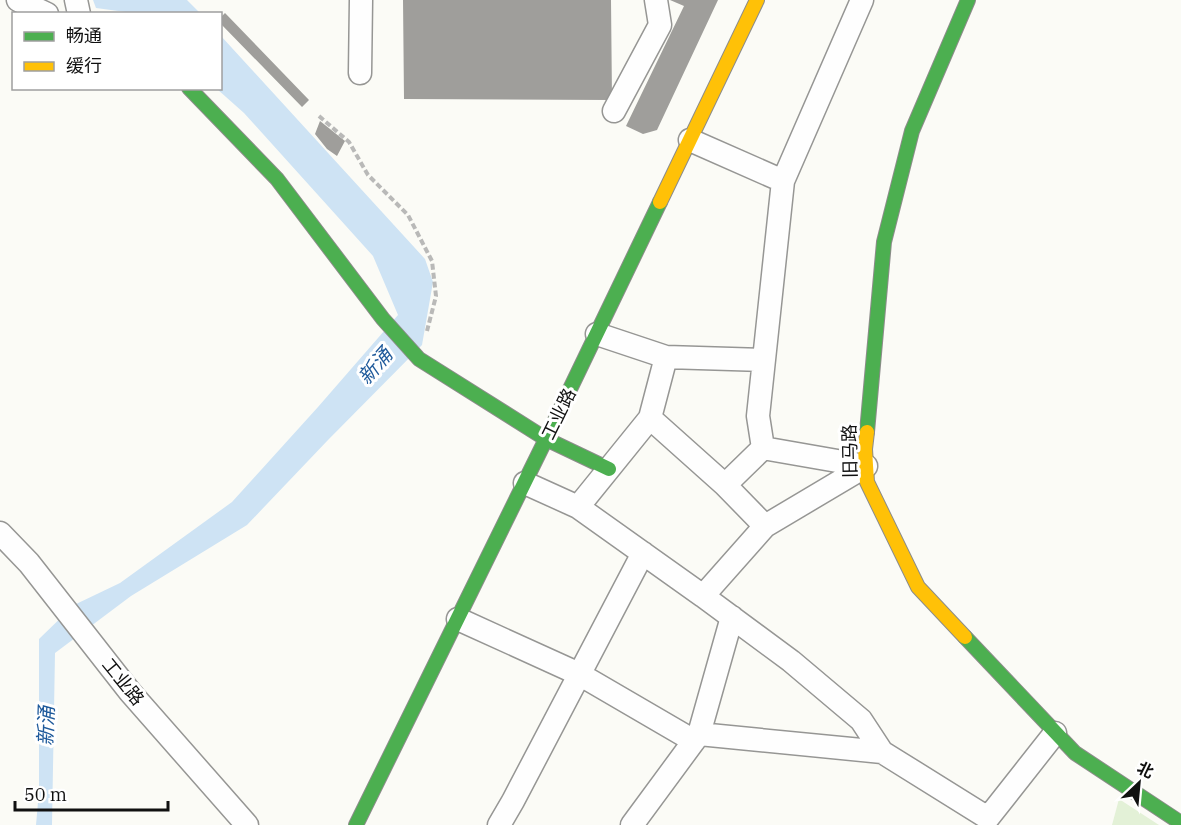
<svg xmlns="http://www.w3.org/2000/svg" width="1181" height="825" font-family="'IBM Plex Serif','Noto Sans SC',serif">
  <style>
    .green { fill: #e3f1d7 }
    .water { fill: #cee3f4 }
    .building { fill: #9f9e9b }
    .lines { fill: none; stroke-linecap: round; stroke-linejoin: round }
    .street-casing { stroke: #969694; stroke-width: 25 }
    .fast-casing { stroke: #8c8c8a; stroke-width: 16 }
    .slow-casing { stroke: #8c8c8a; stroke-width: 16 }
    .path { stroke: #b9b9b8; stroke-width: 4; stroke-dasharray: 6 3; stroke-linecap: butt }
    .street { stroke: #fefefe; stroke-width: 22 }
    .fast { stroke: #4caf50; stroke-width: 14 }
    .slow { stroke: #ffc107; stroke-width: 14 }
    .labels { text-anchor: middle; stroke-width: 6; stroke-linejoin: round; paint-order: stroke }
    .street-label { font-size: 18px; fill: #101010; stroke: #fff }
    .water-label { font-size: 20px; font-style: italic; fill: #1f5a9b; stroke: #fff }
  </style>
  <rect width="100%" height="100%" fill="#fbfbf6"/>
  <path class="green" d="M1119 799 1159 825H1112Z"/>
  <path class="water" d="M93 0H187L200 13H133L96 8Z
    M221 36 425 259 433 282 422 345 328 440 247 525 131 596 55 653 52 825H36L39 791V639L74 605 120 583 232 502 318 407 398 315 373 256 244 113 217 89 220 88Z"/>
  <path class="building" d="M403 0H611L612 100 404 99Z
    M670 0H718L657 130 643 134 626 126 684 6Z
    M225 13 309 100 302 107 220 23V18Z
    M320 121 345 141 337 156 327 149 315 134Z"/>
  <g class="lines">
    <g class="street-casing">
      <path id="street" d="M18 0 47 14
        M76 0 79 14
        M862 0 783 181 758 416 763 448 866 466
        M360 73 361 0
        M614 111 660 25 656 0
        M690 140 783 181
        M597 334 666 357 764 360
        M666 357 650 418 725 485 763 448
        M525 483 578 507 650 418
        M725 485 765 526 866 466
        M578 507 703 596 765 526
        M0 533 29 563 130 692 247 825
        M703 596 791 661 861 720 882 752 988 818 1055 733
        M458 619 579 674 694 741
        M699 734 882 752
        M499 825 513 801 643 553
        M632 825 699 734 732 617"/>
    </g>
    <g class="fast-casing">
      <path id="fast" d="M189 88 277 179 383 319 419 359 546 439 609 469
        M867 432 884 242 912 131 968 0
        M965 637 1075 753 1181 823
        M356 825 546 439 660 202"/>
    </g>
    <g class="slow-casing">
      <path id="slow" d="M660 202 757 0
        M867 432 865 449 867 482 918 587 965 637"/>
    </g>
    <path class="path" d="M319 116 349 142 368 175 408 215 432 261 436 296 427 331"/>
    <use href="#street" class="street"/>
    <use href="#fast" class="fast"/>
    <use href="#slow" class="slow"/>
  </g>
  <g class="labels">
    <g class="street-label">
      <text transform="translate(559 414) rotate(-64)" y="6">工业路</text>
      <text transform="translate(850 451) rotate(-91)" y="6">旧马路</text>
      <text transform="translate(123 682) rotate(51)" y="6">工业路</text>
    </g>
    <g class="water-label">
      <text transform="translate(375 366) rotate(-49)" y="7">新涌</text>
      <text transform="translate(46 726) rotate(-88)" y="7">新涌</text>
    </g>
  </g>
  <rect x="12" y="12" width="210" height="78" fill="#ffffff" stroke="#9f9f9f" stroke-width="1.5"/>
  <rect x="24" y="32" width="30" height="9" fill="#4caf50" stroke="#9f9f9f" stroke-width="1.5"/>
  <text x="66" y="42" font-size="18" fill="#101010">畅通</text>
  <rect x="24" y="62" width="30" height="9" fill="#ffc107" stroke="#9f9f9f" stroke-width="1.5"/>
  <text x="66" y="72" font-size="18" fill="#101010">缓行</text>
  <g transform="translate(1139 783) rotate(26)" stroke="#ffffff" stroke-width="4.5" paint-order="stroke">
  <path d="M0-4.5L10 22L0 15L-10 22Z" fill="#101010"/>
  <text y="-9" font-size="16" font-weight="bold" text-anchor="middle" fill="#101010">北</text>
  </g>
  <path d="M15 801v9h153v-9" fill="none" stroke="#101010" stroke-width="3"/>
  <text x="24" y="801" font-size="18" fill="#101010" stroke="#ffffff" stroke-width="4.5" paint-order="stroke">50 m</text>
</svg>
